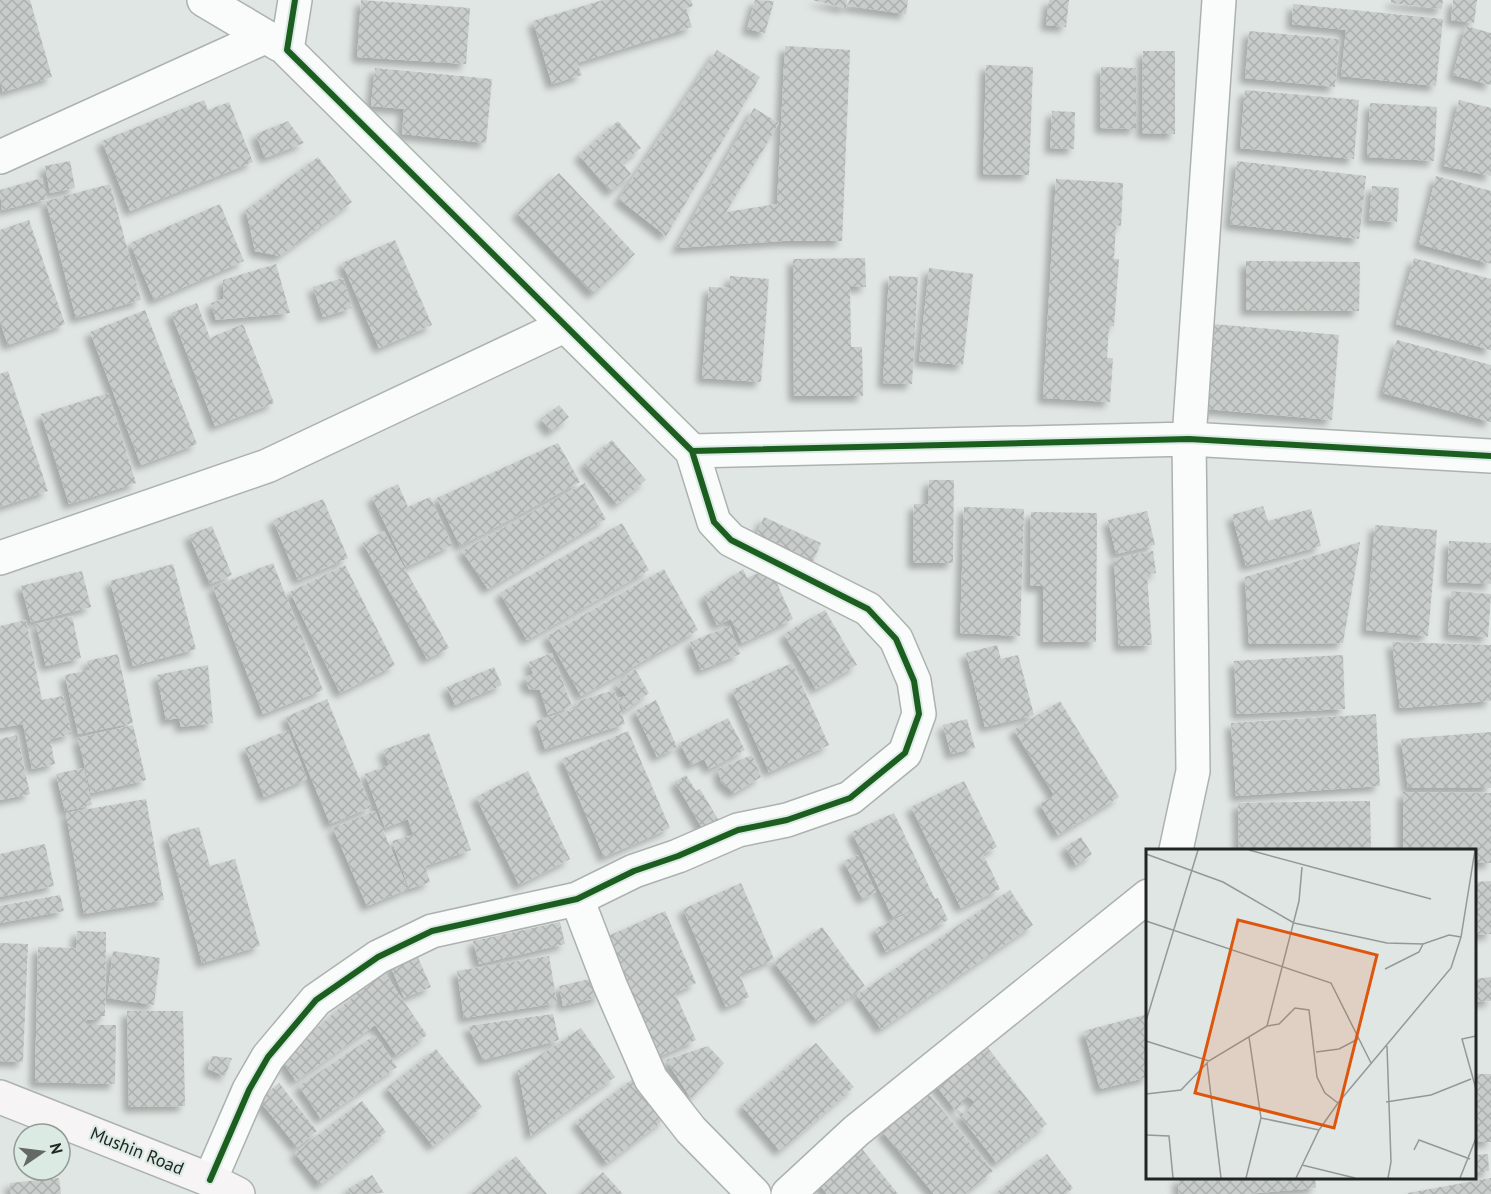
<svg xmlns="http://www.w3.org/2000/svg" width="1491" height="1194" font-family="'PT Sans',sans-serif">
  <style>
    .building { fill: url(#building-cross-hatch); fill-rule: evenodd; filter: url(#shadow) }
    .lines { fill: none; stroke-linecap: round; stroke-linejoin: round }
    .street-casing { stroke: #acb2af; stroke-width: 36 }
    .secondary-casing { stroke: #acb2af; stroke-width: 36 }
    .street { stroke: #fafbfb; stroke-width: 33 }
    .secondary { stroke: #f6f4f4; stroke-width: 33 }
    .cycleway-casing { stroke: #dceae4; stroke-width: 10 }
    .cycleway { stroke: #1b5e20; stroke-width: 6 }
    .labels { text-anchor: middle; stroke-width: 4.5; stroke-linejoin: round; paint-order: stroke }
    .street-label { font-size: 18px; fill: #212624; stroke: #dceae4 }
    .inset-road { fill: none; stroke: #949997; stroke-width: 1.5 }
    .view { fill: #de560d; fill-opacity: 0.15; stroke: #de560d; stroke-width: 3 }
    .inset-edge { fill: none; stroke: #212624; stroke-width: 3 }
  </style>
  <defs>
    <pattern id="building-cross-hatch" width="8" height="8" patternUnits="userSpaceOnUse" patternTransform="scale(1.5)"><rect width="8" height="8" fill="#c8cdcb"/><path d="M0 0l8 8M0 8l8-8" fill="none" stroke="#acb0ae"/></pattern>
    <filter id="shadow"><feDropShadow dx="-5.5" dy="5.5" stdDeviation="3" flood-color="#0004"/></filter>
  </defs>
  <rect width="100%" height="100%" fill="#e0e6e3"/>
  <path class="building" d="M0 0H30L52 77 3 92 0 81Z
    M361 0 470 8 466 64 357 57Z
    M603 0H691L693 6 686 8 692 27 577 63 582 75 552 84 533 21Z
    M755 0 774 1 765 33 747 29Z
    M812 0H847L846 8Z
    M849 0H908L906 14 848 6Z
    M1049 0H1069L1066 27 1046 25Z
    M1391 0H1443L1442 9 1391 3Z
    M1453 0H1477L1474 23 1451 20Z
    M1293 4 1443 19 1436 86 1341 76 1346 30 1292 24Z
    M1466 26 1491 33V85L1453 75Z
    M1249 31 1339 39 1335 87 1245 78Z
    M785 46 850 50 842 241H783L676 248 754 108 779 123 726 212 777 204Z
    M717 50 760 77 666 236 619 199Z
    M1143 51H1175V134L1142 133Z
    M986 65 1033 67 1029 175 983 174Z
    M1101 67 1136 68V129L1100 128Z
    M375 68 492 79 486 143 402 134 404 109 371 106Z
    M1245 90 1359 100 1354 159 1240 148Z
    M204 100 208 110 229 102 253 162 130 211 102 141Z
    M1459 100 1491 108V176L1444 166Z
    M1370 103 1437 107 1434 161 1367 157Z
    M1052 111 1075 112 1074 149 1050 148Z
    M288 121 304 143 265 158 256 134Z
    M618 121 641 148 622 163 631 174 611 192 579 155Z
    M318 157 352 202 280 256 255 251 246 210Z
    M70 161 75 188 50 193 45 166Z
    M1237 161 1366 176 1359 239 1230 224Z
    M559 173 635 254 593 294 517 213Z
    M1436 176 1491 191V264L1419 244Z
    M42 178 47 199 2 210 0 190Z
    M1056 179 1123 183 1121 226 1116 225 1114 259H1119L1114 326H1109L1107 358H1113L1110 402 1043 398Z
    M110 184 141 300 76 318 46 201Z
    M1372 186 1399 188 1397 222 1369 220Z
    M220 204 244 261 154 300 130 243Z
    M29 220 65 324 8 345 0 322V230Z
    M395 240 432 325 379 348 342 263Z
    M865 258 866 287H850L851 347H862L863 396H794L793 259Z
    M1414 258 1491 279V350L1396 324Z
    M1246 261 1360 262 1359 311 1246 310Z
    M276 264 290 313 216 320 211 303 223 299V280Z
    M929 268 973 274 963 365 919 361Z
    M730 276 769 279 761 382 702 378 709 287 730 288Z
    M889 276 918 277 912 384 883 383Z
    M343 278 352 308 323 317 313 287Z
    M197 303 210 338 243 324 274 403 215 426 171 313Z
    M145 310 197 444 141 465 90 332Z
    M1213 324 1339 335 1332 420 1206 409Z
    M1397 340 1491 365V422L1383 393Z
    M8 371 48 491 0 507V374Z
    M108 393 136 483 69 504 41 414Z
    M559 405 569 417 551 432 541 419Z
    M612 440 646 480 617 504 584 464Z
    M558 443 580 482 460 546 437 498Z
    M929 480H954L953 563H913L914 504H928Z
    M585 483 606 519 488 589 462 551Z
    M398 484 408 507 430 497 452 545 406 567 372 497Z
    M323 499 348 558 298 580 273 520Z
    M1263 506 1268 521 1311 509 1321 546 1246 566 1232 515Z
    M964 507 1024 509 1020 636 960 633Z
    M1147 511 1155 545 1116 554 1108 520Z
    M1031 512 1097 513 1096 642H1043V586H1030Z
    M764 517 821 543 811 566 754 540Z
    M622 523 649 570 527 640 500 593Z
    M1375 525 1437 530 1428 636 1366 630Z
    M212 526 232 575 210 584 189 535Z
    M384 531 449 648 427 659 363 543Z
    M1449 541 1491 543V584L1447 582Z
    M1360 542 1343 643 1249 644 1245 577Z
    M1153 551 1156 573 1147 575 1152 645 1119 646 1114 559Z
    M273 563 323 690 263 714 213 587Z
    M173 564 196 649 133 666 110 581Z
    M345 565 395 665 340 693 290 592Z
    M770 568 793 619 742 643 731 619 717 625 704 596 743 569 747 578Z
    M664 569 698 630 581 696 547 636Z
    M82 571 91 607 31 622 21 586Z
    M1451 591 1491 594 1488 637 1448 634Z
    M825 610 857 665 816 689 784 634Z
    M72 616 81 658 46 666 36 624Z
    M26 620 42 700 63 696 71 734 51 739 46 719 55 764 32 769 23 724 0 728V626Z
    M730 626 740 654 701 670 690 642Z
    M1392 642 1491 645V701L1400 708Z
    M997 645 1001 659 1018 655 1034 715 985 727 966 653Z
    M552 653 572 706 548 715 540 690 529 689 524 678 533 674 529 662Z
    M118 654 133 723 78 734 65 675 90 670 87 661Z
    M1343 655 1345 709 1237 714 1234 661Z
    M792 663 829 745 769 772 732 690Z
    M208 665 213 723 181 727 179 718 166 720 157 675Z
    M494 667 502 685 455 705 447 687Z
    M635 669 649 693 624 711 618 698 627 696 616 685Z
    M614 690 625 724 545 749 536 721 578 708 576 702Z
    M327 699 371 807 330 824 286 717Z
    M656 700 677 747 657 757 635 711Z
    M1060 701 1119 797 1058 835 1040 804 1054 795 1014 730Z
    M1376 714 1380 786 1236 796 1231 723Z
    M728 718 745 750 709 769 704 759 691 765 680 743Z
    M967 719 975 748 951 754 943 725Z
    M133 725 146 780 91 793 78 738Z
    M288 730 307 779 264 797 245 748Z
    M628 731 670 828 604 857 562 759Z
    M1491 732V788H1408L1401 739Z
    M429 733 471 850 425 866 430 882 409 889 392 841 413 835 408 819 385 828 365 774 389 765 383 750Z
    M17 735 30 794 0 800V739Z
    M752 755 761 777 734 793 721 782 718 769Z
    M84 768 92 805 65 811 56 774Z
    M528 771 570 859 519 885 476 797Z
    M686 775 696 791 700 789 721 824 705 833 675 782Z
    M964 781 997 847 983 854 1000 889 961 908 911 807Z
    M1403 792 1491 793V863H1474V850H1403Z
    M146 799 164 900 84 914 66 813Z
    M1370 801 1371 850H1239L1238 803Z
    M375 811 408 889 367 906 333 828Z
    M894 813 935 899 938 898 948 920 886 952 875 929 930 902 893 918 852 832Z
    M199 827 210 866 235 859 260 946 202 963 167 836Z
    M1081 837 1092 854 1076 865 1065 847Z
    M45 844 54 886 0 897V854Z
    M858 855 876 892 862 899 844 861Z
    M1491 881V934L1474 935V882Z
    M741 883 774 959 739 974 749 997 726 1007 683 909Z
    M1010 890 1033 925 881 1029 857 995Z
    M60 895 64 911 0 923V906Z
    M665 911 696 983 675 993 696 1040 658 1057 606 937Z
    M560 922 565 944 479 964 473 941Z
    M822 927 865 986 817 1021 774 962Z
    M77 931 106 932 105 1016H101V1020H87V1025H116L115 1084 35 1082 38 947 76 948Z
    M0 943 28 944 23 1062 0 1061Z
    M113 951 160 958 154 1005 107 998Z
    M416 953 431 987 404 998 390 965Z
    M549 956 557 1003 464 1018 457 971Z
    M383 971 427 1035 397 1056 375 1025 296 1081 281 1059Z
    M1491 977V1001L1474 1002V979Z
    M595 978 600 997 563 1006 559 986Z
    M127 1011H183L185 1106 129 1107Z
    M553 1014 559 1040 483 1060 468 1026Z
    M1148 1014V1077L1100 1089 1084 1031Z
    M581 1028 615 1077 531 1136 518 1070Z
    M375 1035 397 1067 321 1119 299 1086Z
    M981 1039 1047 1124 997 1163 931 1079ZM967 1096 975 1102 965 1115 957 1109Z
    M816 1043 854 1087 780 1151 742 1106Z
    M708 1046 724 1063 691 1098 666 1060Z
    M436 1049 482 1107 433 1146 387 1088Z
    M212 1056 232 1058 225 1076 208 1069Z
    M1474 1074H1491V1142H1474Z
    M634 1078 665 1119 607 1163 576 1122Z
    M279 1083 317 1131 297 1147 259 1100Z
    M928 1093 993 1171 965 1194H934L882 1131Z
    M362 1101 386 1132 320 1185 295 1153Z
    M858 1144 898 1194H827L815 1179Z
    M1047 1154 1073 1188 1066 1194H995Z
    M1488 1154 1489 1171 1474 1173V1155Z
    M516 1156 547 1194H471Z
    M603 1172 623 1194H580Z
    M372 1175 384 1193 351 1194 348 1189Z
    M59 1178 61 1194H11L10 1183Z
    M1178 1178H1315L1316 1188 1246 1194H1179Z
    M1491 1178V1194H1408V1193Z"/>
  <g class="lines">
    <g class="street-casing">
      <path id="street" d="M204 0 280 45
        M295 0 287 50 692 451 1189 439 1491 456
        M0 157 265 37
        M0 558 267 466 564 326
        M1176 850 1193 771 1189 439 1219 0
        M577 899 610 985 651 1079 691 1130 754 1194
        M210 1180 249 1090 268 1057 316 1000 378 957 432 931 577 899 634 871 678 856 738 830 787 820 850 798 905 753 919 714 914 681 896 639 868 609 731 540 714 522 692 451
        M788 1194 856 1131 1148 896"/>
    </g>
    <g class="secondary-casing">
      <path id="secondary" d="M0 1097 210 1180 238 1194"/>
    </g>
    <use href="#street" class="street"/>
    <use href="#secondary" class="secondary"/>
    <g class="cycleway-casing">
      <path id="cycleway" d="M295 0 287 50 692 451 1189 439 1491 456
        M210 1180 249 1090 268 1057 316 1000 378 957 432 931 577 899 634 871 678 856 738 830 787 820 850 798 905 753 919 714 914 681 896 639 868 609 731 540 714 522 692 451"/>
    </g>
    <use href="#cycleway" class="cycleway"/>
  </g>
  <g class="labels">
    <g class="street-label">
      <text transform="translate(137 1151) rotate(22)" y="6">Mushin Road</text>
    </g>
  </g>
  <g transform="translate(1146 849)">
    <rect width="330" height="330" fill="#e0e6e3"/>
    <path class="inset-road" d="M103 1 285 50M0 5 77 33 148 74 241 94 277 95 303 86 315 88M0 72 185 134 225 214M239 120 273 103 277 95M0 172 52 1M121 177 133 175 149 159 163 161 171 228 179 244 192 254M330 187 316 190 330 240M0 192 63 212 121 177 153 52 156 18M241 197 245 313 242 329M170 203 193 200 212 190M61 214 75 329M0 245 35 241 62 213M240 253 285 246 325 230M115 269 173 281M0 286 23 287 27 329M268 301 273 291 324 310M156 316 209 329M100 329 115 269 103 188M150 329 173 281 192 254 305 119 315 88 329 1M314 329 330 289"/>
    <path class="view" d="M92 71 231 106 188 279 49 244Z"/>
    <rect width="330" height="330" class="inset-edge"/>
  </g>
  <g transform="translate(42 1152) rotate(76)"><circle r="28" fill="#dceae4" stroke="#919c97" stroke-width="1.5"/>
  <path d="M0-4.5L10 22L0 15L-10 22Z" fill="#646967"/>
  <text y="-9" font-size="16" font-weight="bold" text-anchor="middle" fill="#212624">N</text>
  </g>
</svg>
